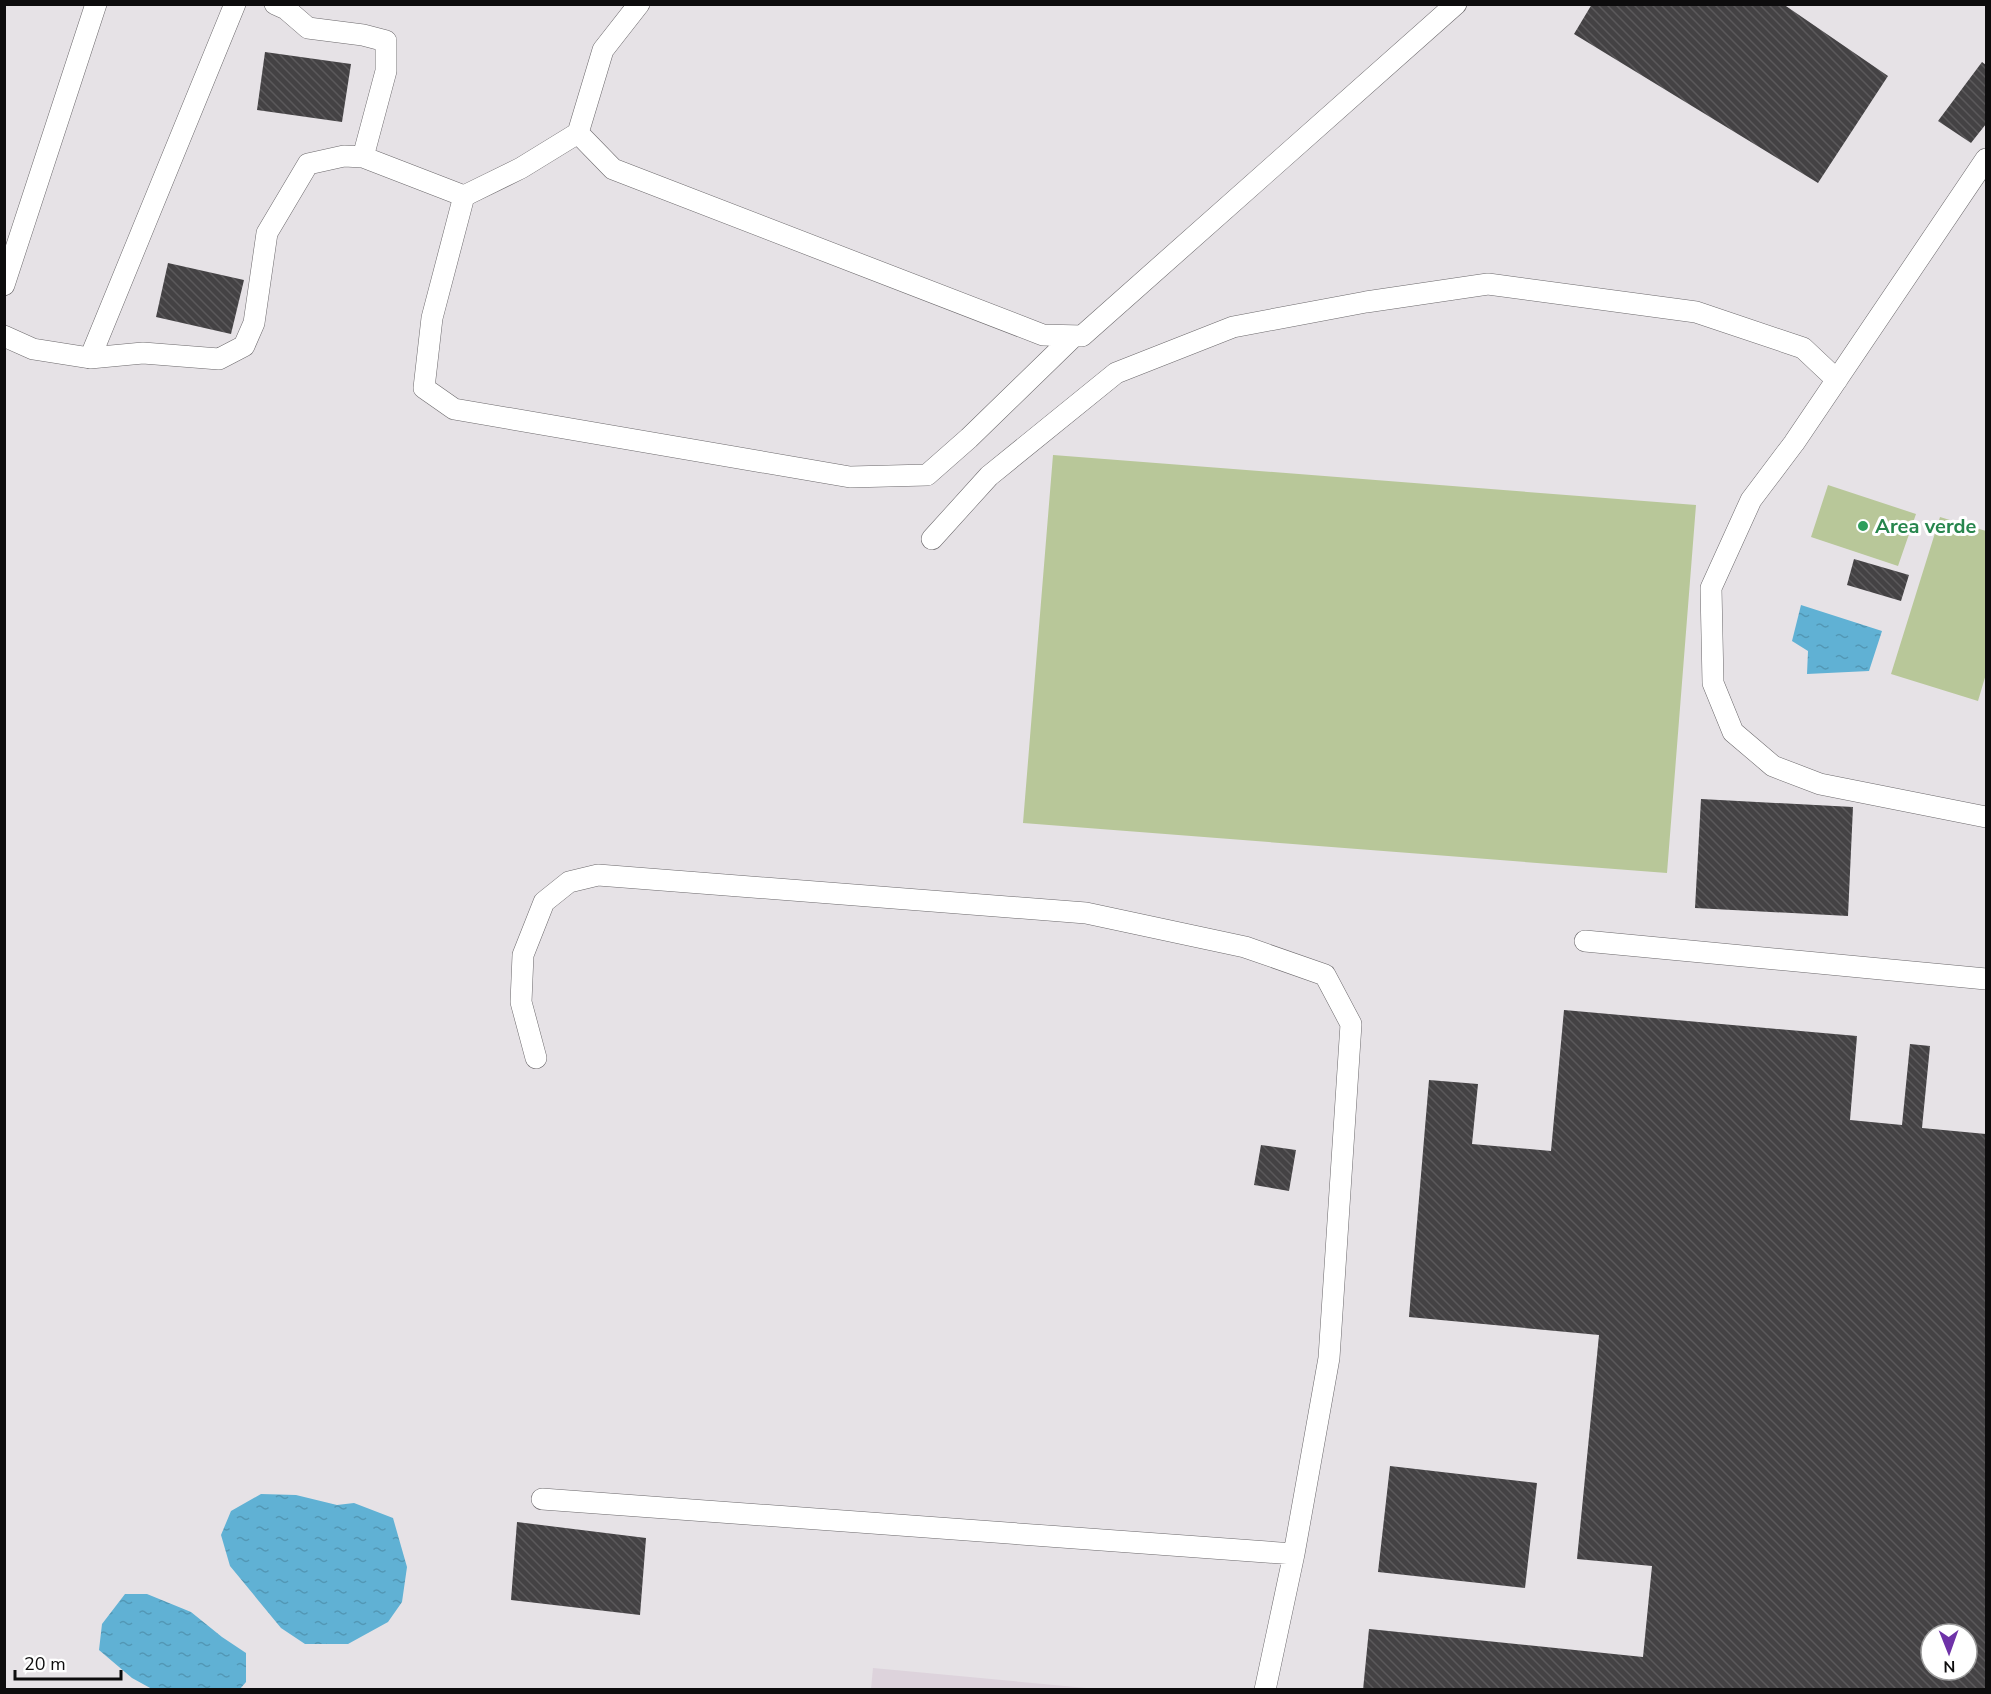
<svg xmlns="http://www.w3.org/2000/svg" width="1991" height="1694" font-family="'Nunito Sans',sans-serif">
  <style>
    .built { fill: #ddd3dc }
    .green { fill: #b8c799 }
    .water { fill: url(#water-ripples) }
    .building { fill: url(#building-back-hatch); fill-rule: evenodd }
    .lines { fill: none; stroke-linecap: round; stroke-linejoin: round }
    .service-casing { stroke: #6b686b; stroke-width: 22 }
    .service { stroke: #fff; stroke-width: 21 }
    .leisure-dot { fill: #2e9e5b; stroke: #fff; stroke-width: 2 }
    .labels { text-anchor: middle; stroke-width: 6; stroke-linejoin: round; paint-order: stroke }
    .leisure-label { font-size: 20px; font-weight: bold; fill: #27864d; stroke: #fff; text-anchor: start }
  </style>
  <defs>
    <pattern id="water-ripples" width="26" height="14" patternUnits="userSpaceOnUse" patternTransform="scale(1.5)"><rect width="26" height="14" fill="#60b1d4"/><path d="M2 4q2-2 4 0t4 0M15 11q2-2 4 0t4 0" fill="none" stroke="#5297b5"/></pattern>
    <pattern id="building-back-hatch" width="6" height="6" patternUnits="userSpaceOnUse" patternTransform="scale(1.5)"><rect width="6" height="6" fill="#444244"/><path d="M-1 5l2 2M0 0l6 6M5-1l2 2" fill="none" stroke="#5b595b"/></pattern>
  </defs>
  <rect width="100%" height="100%" fill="#e6e2e6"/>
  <path class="built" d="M873 1668 1097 1689H871Z"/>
  <path class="green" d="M1053 455 1696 505 1667 873 1023 823Z
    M1828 485 1916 514 1898 566 1811 537Z
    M1940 517 1986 531V674L1978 701 1891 674Z"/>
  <path class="water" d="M1801 605 1882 631 1869 671 1807 674 1808 651 1792 641Z
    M261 1494 296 1495 337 1505 354 1503 393 1518 407 1567 402 1602 388 1622 348 1644H305L281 1628 230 1566 221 1535 231 1511Z
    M125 1594H147L191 1612 222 1637 246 1653V1682L240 1689H152L132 1678 99 1650 102 1624Z"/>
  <path class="building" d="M1592 4H1783L1888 76 1818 183 1574 34Z
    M265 52 351 64 342 122 257 110Z
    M1982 62 1986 65V124L1971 143 1938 121Z
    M168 263 244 280 231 334 156 317Z
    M1854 559 1909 575 1901 601 1847 585Z
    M1701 799 1853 807 1848 916 1695 908Z
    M1564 1010 1857 1036 1850 1120 1902 1125 1910 1044 1930 1046 1922 1128 1986 1134V1690H1363L1369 1629 1643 1657 1652 1566 1577 1559 1599 1335 1409 1317 1429 1080 1478 1084 1472 1144 1551 1151ZM1931 1634H1967V1670H1931Z
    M1261 1145 1296 1150 1289 1191 1254 1185Z
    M1390 1466 1537 1483 1525 1588 1378 1572Z
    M517 1522 646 1538 640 1615 511 1600Z"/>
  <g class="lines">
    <g class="service-casing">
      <path id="service" d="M275 4 286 9 308 28 363 35 386 41V71L363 157
        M639 4 603 50 578 133 613 169 1043 335 1082 336 1456 4
        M578 133 521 168 464 196 432 318 424 388 454 409 850 477 927 475 969 438 1074 336
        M1986 159 1794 443 1751 500 1711 588 1713 683 1733 732 1773 766 1820 784 1986 817
        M4 285 96 4
        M4 336 33 349 90 358 143 353 219 359 244 346 254 323 267 233 308 164 344 156 363 157 464 196
        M90 358 235 4
        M932 539 989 476 1116 373 1233 327 1366 302 1488 284 1696 312 1803 348 1837 380
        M1585 941 1986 979
        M536 1058 521 1002 523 955 544 902 569 882 598 875 1086 913 1245 947 1325 975 1351 1024 1329 1358 1294 1554 1265 1690
        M542 1499 1294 1554"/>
    </g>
    <use href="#service" class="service"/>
  </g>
  <circle class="leisure-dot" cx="1863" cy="526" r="6"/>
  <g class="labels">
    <g class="leisure-label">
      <text x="1875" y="533">Area verde</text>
    </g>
  </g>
  <rect width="1991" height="1694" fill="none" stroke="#0d0c0d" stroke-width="12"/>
  <g transform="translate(1949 1652) rotate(179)"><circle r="28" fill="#ffffff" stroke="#9e9e9e" stroke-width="1.5"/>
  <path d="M0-4.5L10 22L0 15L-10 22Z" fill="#6e32a8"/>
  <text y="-9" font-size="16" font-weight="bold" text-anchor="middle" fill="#0d0c0d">N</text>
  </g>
  <path d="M15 1670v9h106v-9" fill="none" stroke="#0d0c0d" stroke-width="3"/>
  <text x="24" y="1670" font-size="18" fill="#0d0c0d" stroke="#ffffff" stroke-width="4.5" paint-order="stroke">20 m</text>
</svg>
